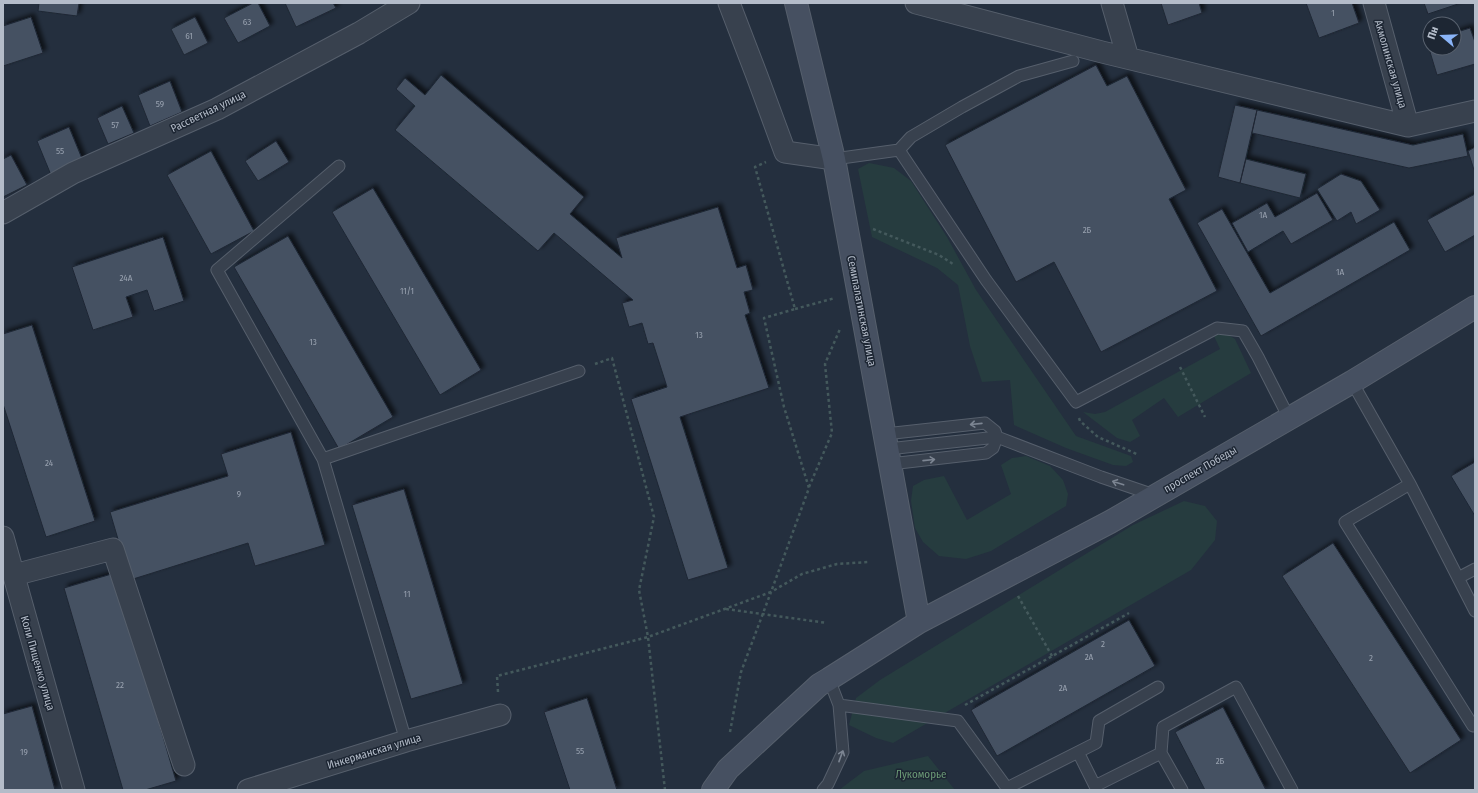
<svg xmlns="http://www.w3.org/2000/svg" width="1478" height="793" font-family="'Fira Sans Condensed',sans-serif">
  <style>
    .green { fill: #263c3f }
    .building { fill: #455162; stroke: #1f2835; filter: url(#shadow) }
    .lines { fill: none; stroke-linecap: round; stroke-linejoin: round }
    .lane-casing { stroke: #565f6c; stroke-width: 13 }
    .street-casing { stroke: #565f6c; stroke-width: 23 }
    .secondary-casing { stroke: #565f6c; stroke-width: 24 }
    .path { stroke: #44595c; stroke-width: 2.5; stroke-dasharray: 3 3; stroke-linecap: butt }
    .lane { stroke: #38414e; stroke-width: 11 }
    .street { stroke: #38414e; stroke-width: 21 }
    .secondary { stroke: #465061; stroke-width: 22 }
    .oneway { stroke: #7c8592 }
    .labels { text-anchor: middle; stroke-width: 3; stroke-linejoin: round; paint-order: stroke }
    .number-label { font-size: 9px; fill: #98a1af }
    .street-label { font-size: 11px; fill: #b4bcc9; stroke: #1d2633 }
    .park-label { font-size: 11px; fill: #6b9a76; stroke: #1d2633 }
  </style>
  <defs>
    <filter id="shadow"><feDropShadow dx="3.5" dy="-3.5" stdDeviation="2" flood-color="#0009"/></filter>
  </defs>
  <rect width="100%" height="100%" fill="#242f3e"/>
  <path class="green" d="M869 163 894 168 911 181 947 237 976 290 1076 436 1131 456 1133 462 1126 466 1113 465 1066 448 1014 425 1010 380 982 382 970 346 958 285 937 268 872 237 858 169Z
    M1219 333 1227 334 1235 339 1251 373 1178 417 1164 398 1132 420 1140 436 1130 442 1117 438 1083 412 1095 414 1105 412 1220 349 1214 336Z
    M1026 456 1050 466 1063 480 1068 494 1066 506 991 551 966 559 939 556 923 542 915 528 911 501 913 486 924 480 944 476 967 520 1011 494 1001 465 1012 458Z
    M1184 501 1205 506 1217 521 1215 540 1191 570 893 743 876 738 849 725 856 698 880 680 1133 525Z
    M928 756 955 790H839L864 771Z"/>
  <path class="building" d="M39 3H79L77 16 38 11Z
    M253 3H258L270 26 238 43 224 18Z
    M285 3H333L336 8 296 27Z
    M1161 3H1199L1202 13 1168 25Z
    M1306 3H1352L1359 23 1319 38Z
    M1424 3H1461L1428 14Z
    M31 17 43 53 3 66V26Z
    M195 17 208 43 184 55 171 29Z
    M1470 28 1475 42V64L1437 75 1427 42 1430 41V48H1454V33Z
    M1096 65 1107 86 1127 76 1186 190 1169 199 1217 291 1101 352 1054 262 1016 282 945 145Z
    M441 75 584 197 570 214 622 258 616 238 718 207 737 268 746 265 753 290 744 292 750 313 745 315 769 388 680 417 728 568 688 580 631 399 667 387 653 343 648 344 642 323 629 327 622 303 633 300 554 233 538 251 395 130 415 106 396 89 405 78 425 95Z
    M170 81 182 112 150 126 138 95Z
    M1235 105 1257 110 1240 183 1218 177Z
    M122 106 134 133 108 144 97 118Z
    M1257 110 1413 145 1463 134 1468 156 1409 168 1252 133Z
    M69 127 83 161 51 175 37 141Z
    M276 141 289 162 258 181 245 161Z
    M1475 147V170H1474L1468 151Z
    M211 151 254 231 211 254 167 175Z
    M11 155 27 185 3 197V159Z
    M1246 159 1306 174 1300 198 1240 183Z
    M1341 174 1361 181 1380 210 1356 224 1351 212 1337 221 1317 189Z
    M373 188 481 370 440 395 332 212Z
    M1317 193 1333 220 1291 244 1283 231 1248 252 1232 223 1267 203 1275 217Z
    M1475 194V235L1445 252 1427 220Z
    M1222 209 1270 293 1394 222 1410 250 1261 336 1197 223Z
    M288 236 393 417 339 449 234 267Z
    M163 237 184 301 154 311 147 290 126 297 133 317 93 330 72 267Z
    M32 325 95 521 46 537 3 404V334Z
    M291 432 325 545 255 566 248 543 130 580 110 512 228 476 221 454Z
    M1475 462V516L1451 476Z
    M404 489 463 684 411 699 352 505Z
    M1333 543 1461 740 1410 773 1282 576Z
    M115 573 176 781 145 790H123L64 588Z
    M1129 620 1155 666 997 756 971 710Z
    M587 698 617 790H570L544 712Z
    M32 706 55 790H3V714Z
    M1223 707 1266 790H1205L1175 732Z"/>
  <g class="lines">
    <g class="lane-casing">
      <path id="lane" d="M899 150 911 137 962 107 1019 76 1073 61
        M834 159 899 150 986 280 1076 402 1217 328 1243 331 1258 357 1289 418
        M339 166 217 270 323 459 406 741
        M1352 382 1410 484 1475 611
        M885 434 985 423 995 431 997 437 1101 477 1154 495
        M888 449 997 437 993 448 986 453 890 464
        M323 459 579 371
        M1410 484 1345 522 1473 726
        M1458 578 1475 569
        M839 705 958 721 1007 788 1096 743 1099 721 1158 687
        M1078 752 1095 786 1161 753 1163 727 1236 687 1292 790
        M1161 753 1182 790
        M823 790 828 784 843 752 839 705 829 679"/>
    </g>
    <g class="street-casing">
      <path id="street" d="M729 3 757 76 785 152 834 159
        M916 3 1102 52 1408 126 1475 111
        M1112 3 1128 58
        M1374 3 1408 126
        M3 213 73 173 217 109 359 33 409 3
        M3 537 74 790
        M14 575 113 549 184 765
        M248 790 406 741 500 715"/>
    </g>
    <g class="secondary-casing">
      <path id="secondary" d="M796 3 834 159 919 622
        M713 790 728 769 819 685 829 679 919 622 1110 522 1352 382 1475 307"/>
    </g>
    <path class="path" d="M873 229 939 255 953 264
      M795 309 835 298
      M1180 367 1205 417
      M1079 418 1080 421 1098 437 1139 455
      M809 487 832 433 825 364 840 329
      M1018 596 1052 656
      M726 609 827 623
      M498 692 497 676 648 637 639 590 654 517 612 358 595 364
      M965 705 1129 613
      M730 732 741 672 771 592 802 574 837 564 868 562
      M665 790 648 637 771 592 809 488 784 407 764 318 795 309 755 167 766 162"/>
    <use href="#lane" class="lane"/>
    <use href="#street" class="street"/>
    <use href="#secondary" class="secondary"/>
  </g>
  <defs><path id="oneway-shaft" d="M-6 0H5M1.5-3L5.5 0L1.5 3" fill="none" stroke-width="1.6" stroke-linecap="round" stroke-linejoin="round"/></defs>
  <g class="oneway">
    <use href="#oneway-shaft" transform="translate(976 424) rotate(174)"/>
    <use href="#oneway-shaft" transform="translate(929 460) rotate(-6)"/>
    <use href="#oneway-shaft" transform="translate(1118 483) rotate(-162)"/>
    <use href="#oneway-shaft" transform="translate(841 756) rotate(-70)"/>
  </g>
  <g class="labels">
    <g class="number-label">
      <text x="1333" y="16">1</text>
      <text x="247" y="25">63</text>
      <text x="189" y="39">61</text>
      <text x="160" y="107">59</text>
      <text x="115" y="128">57</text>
      <text x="60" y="154">55</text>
      <text x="1263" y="218">1А</text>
      <text x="1087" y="233">2Б</text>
      <text x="1340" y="275">1А</text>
      <text x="126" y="281">24А</text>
      <text x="407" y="294">11/1</text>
      <text x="699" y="338">13</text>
      <text x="313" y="345">13</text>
      <text x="49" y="466">24</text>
      <text x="239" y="497">9</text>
      <text x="407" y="597">11</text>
      <text x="1103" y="647">2</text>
      <text x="1089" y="660">2А</text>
      <text x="1371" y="661">2</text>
      <text x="120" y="688">22</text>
      <text x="1063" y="691">2А</text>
      <text x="580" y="754">55</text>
      <text x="24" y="755">19</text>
      <text x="1220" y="764">2Б</text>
    </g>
    <g class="street-label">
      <text transform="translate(1391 64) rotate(74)" y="4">Акмолинская улица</text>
      <text transform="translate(208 111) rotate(-26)" y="4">Рассветная улица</text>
      <text transform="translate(862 311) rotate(79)" y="4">Семипалатинская улица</text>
      <text transform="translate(1200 469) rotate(-30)" y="4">проспект Победы</text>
      <text transform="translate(38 663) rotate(74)" y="4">Коли Пищенко улица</text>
      <text transform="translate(374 751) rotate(-17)" y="4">Инкерманская улица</text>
    </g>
    <g class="park-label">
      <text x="921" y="778">Лукоморье</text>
    </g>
  </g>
  <rect width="1478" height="793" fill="none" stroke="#b4bcc9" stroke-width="8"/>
  <g transform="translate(1442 36) rotate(289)"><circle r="19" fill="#1d2633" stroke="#59626f"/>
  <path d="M0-3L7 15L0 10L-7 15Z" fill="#8ab4f8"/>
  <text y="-6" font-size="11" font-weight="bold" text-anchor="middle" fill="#b4bcc9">Пн</text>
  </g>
</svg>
